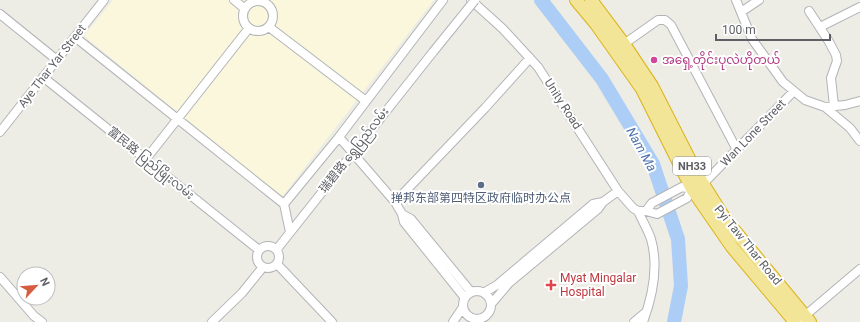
<svg xmlns="http://www.w3.org/2000/svg" width="860" height="322" font-family="Roboto,'Noto Sans SC','Noto Sans Myanmar',sans-serif">
  <style>
    .commercial { fill: #faf7dd }
    .lines { fill: none; stroke-linecap: round; stroke-linejoin: round }
    .river { stroke: #accef6; stroke-width: 14 }
    .minor-casing { stroke: #b2b4b8; stroke-width: 10 }
    .highway-casing { stroke: #dbb318; stroke-width: 14 }
    .minor { stroke: #fff; stroke-width: 8 }
    .highway { stroke: #f2e597; stroke-width: 12 }
    .minor-bridge-casing { stroke: #b2b4b8; stroke-width: 10; stroke-linecap: butt }
    .minor-bridge { stroke: #fff; stroke-width: 8 }
    .hotel-dot { fill: #d1479c; stroke: #fff; stroke-width: 1.5 }
    .service-dot { fill: #5c6f8a; stroke: #fff; stroke-width: 1.5 }
    .health-dot { fill: #e0444e; stroke: #fff; stroke-width: 1.5 }
    .labels { text-anchor: middle; stroke-width: 4; stroke-linejoin: round; paint-order: stroke }
    .shield { fill: #fff; stroke: #8e8f92; stroke-width: 1 }
    .shield-label { font-size: 11px; font-weight: bold; fill: #5d5f64 }
    .hotel-label { font-size: 12px; fill: #b23c85; stroke: #fff; text-anchor: start }
    .street-label { font-size: 12px; fill: #5d5f64; stroke: #fff }
    .service-label { font-size: 12px; fill: #4e5e75; stroke: #fff }
    .health-label { font-size: 12px; fill: #be3a42; stroke: #fff; text-anchor: start }
    .water-label { font-size: 13px; font-style: italic; fill: #4e73af; stroke: #fff }
  </style>
  <rect width="100%" height="100%" fill="#edece5"/>
  <path class="commercial" d="M113 0H434L282 197 84 36Z"/>
  <g class="lines">
    <path class="river" d="M541 0 602 79 653 164 678 239 681 286 674 322"/>
    <g class="minor-casing">
      <path id="minor" d="M234 0 245 9
        M471 0 503 29 538 67 618 191 633 208 638 211H646L657 214 687 198 692 189 702 185 794 91
        M736 0 752 39 783 82 805 100 825 107 845 105 860 101
        M243 16a15 15 0 1 1 30 0a15 15 0 1 1-30 0Z
        M809 11 828 40 836 55 837 61 831 78 834 106
        M741 12 759 0
        M0 14 57 60
        M269 27 366 101
        M820 27 860 7
        M75 37 284 204
        M624 44 658 20H665L671 25 737 150
        M43 77 259 250
        M825 107 850 128 860 141
        M0 132 104 0
        M339 137 395 202 402 214
        M146 159 249 28
        M395 202 485 108 530 58
        M603 202 618 191
        M638 211C642 220 648 230 651 239 659 267 653 295 643 322
        M646 211 652 203 682 187 692 189
        M290 232 284 204 339 137 443 0
        M257 257a11 11 0 1 1 22 0a11 11 0 1 1-22 0Z
        M277 249 433 52
        M277 264 332 322
        M0 277 34 316 42 322
        M463 305a14 14 0 1 1 28 0a14 14 0 1 1-28 0Z
        M485 292 497 285 593 204 603 202 598 209 509 283 492 303
        M465 298 404 222 402 214 411 219 471 292
        M801 319 860 269
        M212 322 242 293 263 267
        M453 322 463 307
        M634 322 646 312"/>
    </g>
    <g class="highway-casing">
      <path id="highway" d="M576 0 596 24 642 89 692 189 732 247 795 322
        M591 0 624 44 652 86 698 176 725 219 810 322"/>
    </g>
    <use href="#minor" class="minor"/>
    <use href="#highway" class="highway"/>
    <g class="minor-bridge-casing">
      <path id="minor-bridge" d="M433 52 475 0"/>
    </g>
    <use href="#minor-bridge" class="minor-bridge"/>
  </g>
  <circle class="hotel-dot" cx="654" cy="60" r="4"/>
  <circle class="service-dot" cx="481" cy="185" r="4"/>
  <path class="health-dot" d="M549 279h4v4h4v4h-4v4h-4v-4h-4v-4h4z"/>
  <g class="labels">
    <rect class="shield" x="673" y="157" width="38" height="18" rx="3"/>
    <g class="shield-label">
      <text x="692" y="170">NH33</text>
    </g>
    <g class="hotel-label">
      <text x="662" y="64">အရှေ့တိုင်းပုလဲဟိုတယ်</text>
    </g>
    <g class="street-label">
      <text transform="translate(52 66) rotate(-52)" y="4">Aye Thar Yar Street</text>
      <text transform="translate(563 104) rotate(57)" y="4">Unity Road</text>
      <text transform="translate(753 133) rotate(-46)" y="4">Wan Lone Street</text>
      <text transform="translate(354 150) rotate(-52)" y="4">瑞碧路 ရွှေပြည်လမ်း</text>
      <text transform="translate(151 163) rotate(39)" y="4">富民路 ပြည်ဖြိုးလမ်း</text>
      <text transform="translate(748 245) rotate(51)" y="4">Pyi Taw Thar Road</text>
    </g>
    <g class="service-label">
      <text x="481" y="202">掸邦东部第四特区政府临时办公点</text>
    </g>
    <g class="health-label">
      <text x="560" y="282">Myat Mingalar<tspan x="560" dy="14">Hospital</tspan></text>
    </g>
    <g class="water-label">
      <text transform="translate(642 149) rotate(61)" y="5">Nam Ma</text>
    </g>
  </g>
  <g transform="translate(36 286) rotate(64)"><circle r="19" fill="#ffffff" stroke="#bebfc1"/>
  <path d="M0-3L7 15L0 10L-7 15Z" fill="#d75d41"/>
  <text y="-6" font-size="11" font-weight="bold" text-anchor="middle" fill="#5d5f64">N</text>
  </g>
  <path d="M716 34v6h114v-6" fill="none" stroke="#5d5f64" stroke-width="2"/>
  <text x="722" y="34" font-size="12" fill="#5d5f64" stroke="#ffffff" stroke-width="3" paint-order="stroke">100 m</text>
</svg>
